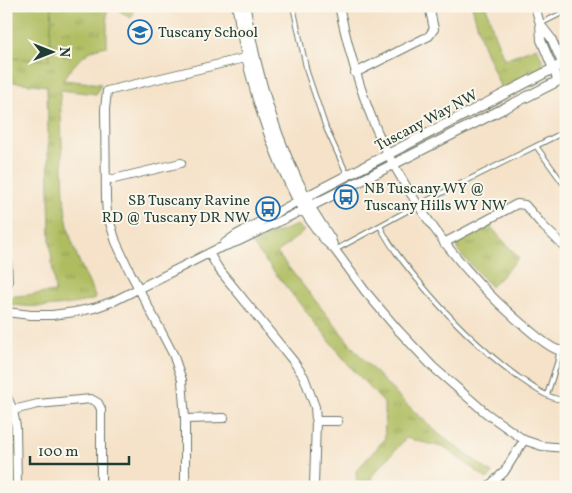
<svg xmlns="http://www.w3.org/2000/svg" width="572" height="493" font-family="Vollkorn,serif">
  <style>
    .grass { fill: url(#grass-tufts); stroke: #677d4a }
    .garden { fill: #afbd60; stroke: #677d4a }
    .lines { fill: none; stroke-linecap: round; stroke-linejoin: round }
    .service-casing { stroke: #6a7768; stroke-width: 6 }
    .minor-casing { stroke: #6a7768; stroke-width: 10 }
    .tertiary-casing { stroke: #6a7768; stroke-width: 11 }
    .service { stroke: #fff; stroke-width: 4 }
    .minor { stroke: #fff; stroke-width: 8 }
    .tertiary { stroke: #fff; stroke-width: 9 }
    .labels { text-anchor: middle; stroke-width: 4; stroke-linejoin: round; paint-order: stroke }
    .poi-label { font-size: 15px; fill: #1f3d34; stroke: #fbf7ec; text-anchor: start }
    .street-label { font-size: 15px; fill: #1f3d34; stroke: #fbf7ec }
  </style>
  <defs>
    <pattern id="grass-tufts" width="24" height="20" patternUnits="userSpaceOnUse" patternTransform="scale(1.25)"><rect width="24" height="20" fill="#afbd60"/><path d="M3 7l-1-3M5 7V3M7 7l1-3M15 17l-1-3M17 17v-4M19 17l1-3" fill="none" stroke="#8e9b50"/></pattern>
  </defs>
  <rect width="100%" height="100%" fill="#fbf7ec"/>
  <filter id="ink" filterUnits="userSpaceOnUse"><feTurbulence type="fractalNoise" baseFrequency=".02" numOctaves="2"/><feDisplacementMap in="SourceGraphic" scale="10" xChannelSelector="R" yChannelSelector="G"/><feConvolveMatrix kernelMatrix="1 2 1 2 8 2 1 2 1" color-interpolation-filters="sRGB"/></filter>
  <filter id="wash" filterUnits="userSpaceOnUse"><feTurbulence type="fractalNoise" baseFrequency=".0096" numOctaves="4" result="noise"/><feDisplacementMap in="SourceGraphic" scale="20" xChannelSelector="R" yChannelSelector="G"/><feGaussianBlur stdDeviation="1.12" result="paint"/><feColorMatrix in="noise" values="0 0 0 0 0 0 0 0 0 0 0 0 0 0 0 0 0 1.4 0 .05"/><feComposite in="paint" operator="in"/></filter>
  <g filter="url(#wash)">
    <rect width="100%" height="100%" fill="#f5e2c9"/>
    <path class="grass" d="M6 6H107V46C87 48 74 64 63 80L101 84 96 94 60 90 64 197C66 215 68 232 74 248 80 265 89 282 96 299 63 307 40 309 6 304L7 297 55 292 50 242 47 86 13 82 12 77 6 70Z
      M118 6H132L131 9 134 13 131 18 120 11Z
      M472 6H486L494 33 504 59 537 47 543 62 542 70 501 89 482 42Z
      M297 225 304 231 277 253 355 350 376 373 402 400 440 435 493 474 487 479 445 448 406 438 372 476 371 487H357L356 471 385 439 384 403 348 364 251 243Z
      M489 225 519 258 491 287 458 251 457 243 460 239Z"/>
    <path class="garden" d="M6 6H52L49 60 6 58Z"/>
  </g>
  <g filter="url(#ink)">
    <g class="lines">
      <g class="service-casing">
        <path id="service" d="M293 6 307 72 326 128 347 174
          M540 24 566 11
          M536 146 562 182 566 186
          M380 226C390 246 403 262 417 279 447 316 480 349 518 377 532 386 548 400 566 400
          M335 250 418 205 566 131
          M547 395 558 360 559 351"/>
      </g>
      <g class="minor-casing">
        <path id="minor" d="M339 6C350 57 364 108 388 154 395 168 403 181 411 194 441 242 478 287 522 324 529 330 550 349 559 350 560 351 564 349 566 349
          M535 6 540 24 541 40 558 81
          M540 24 551 38 566 72
          M355 73 429 36 434 29 429 6
          M6 80V123
          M106 178 114 179 181 163
          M310 206 331 239 335 250 365 291 398 330 433 367 486 413 524 440 542 446 566 448
          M6 242 8 283
          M225 243 236 235 298 201
          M444 243 517 204 525 205 544 227 566 248
          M209 253 218 268 294 362 304 377 315 407 316 421 314 485 312 487
          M6 312 31 315H52L75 312 94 308 114 301 217 249 239 241 303 210C313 225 321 238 335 250
          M6 395 13 410 16 427 17 487
          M13 410 38 404 91 399 98 403 101 409V487
          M185 419 224 418
          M316 421H338
          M185 487V419L182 380 173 354 130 272 116 242 107 213 106 199 105 109 107 91 253 56
          M488 487 504 472 524 440"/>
      </g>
      <g class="tertiary-casing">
        <path id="tertiary" d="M237 6C248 78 268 146 303 210L566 77
          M245 6C256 74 275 141 308 201
          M298 201 566 62"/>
      </g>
      <use href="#service" class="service"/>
      <use href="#minor" class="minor"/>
      <use href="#tertiary" class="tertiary"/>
    </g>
  </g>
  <defs>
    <g id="school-ring" transform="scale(1.25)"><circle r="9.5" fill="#fbf7ec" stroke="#1f6fb2" stroke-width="1.5"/><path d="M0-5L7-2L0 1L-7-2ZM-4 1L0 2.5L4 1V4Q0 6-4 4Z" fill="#1f6fb2"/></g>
    <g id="bus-ring" transform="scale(1.25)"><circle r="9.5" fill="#fbf7ec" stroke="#1f6fb2" stroke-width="1.5"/><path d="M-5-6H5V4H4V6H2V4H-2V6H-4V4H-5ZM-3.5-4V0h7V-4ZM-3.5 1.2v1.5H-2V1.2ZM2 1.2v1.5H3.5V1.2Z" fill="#1f6fb2"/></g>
  </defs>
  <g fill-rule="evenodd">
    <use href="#school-ring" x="140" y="32"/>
    <use href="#bus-ring" x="346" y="197"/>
    <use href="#bus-ring" x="268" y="209"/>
  </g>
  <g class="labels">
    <g class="poi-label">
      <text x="158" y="37">Tuscany School</text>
      <text x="364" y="193">NB Tuscany WY @<tspan x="364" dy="17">Tuscany Hills WY NW</tspan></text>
      <text x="250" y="205" text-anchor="end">SB Tuscany Ravine<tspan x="250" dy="17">RD @ Tuscany DR NW</tspan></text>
    </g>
    <g class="street-label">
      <text transform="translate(426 120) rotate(-28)" y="5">Tuscany Way NW</text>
    </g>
  </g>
  <rect width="572" height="493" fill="none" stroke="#fbf7ec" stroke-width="25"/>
  <g transform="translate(52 52) rotate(90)" stroke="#fbf7ec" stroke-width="4" paint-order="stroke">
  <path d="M0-4L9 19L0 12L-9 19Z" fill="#1f3d34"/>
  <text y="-8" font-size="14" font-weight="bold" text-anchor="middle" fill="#1f3d34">N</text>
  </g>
  <path d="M30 456v8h99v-8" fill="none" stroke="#1f3d34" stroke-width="2.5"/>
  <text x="38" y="456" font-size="15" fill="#1f3d34" stroke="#fbf7ec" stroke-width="4" paint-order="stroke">100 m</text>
</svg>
